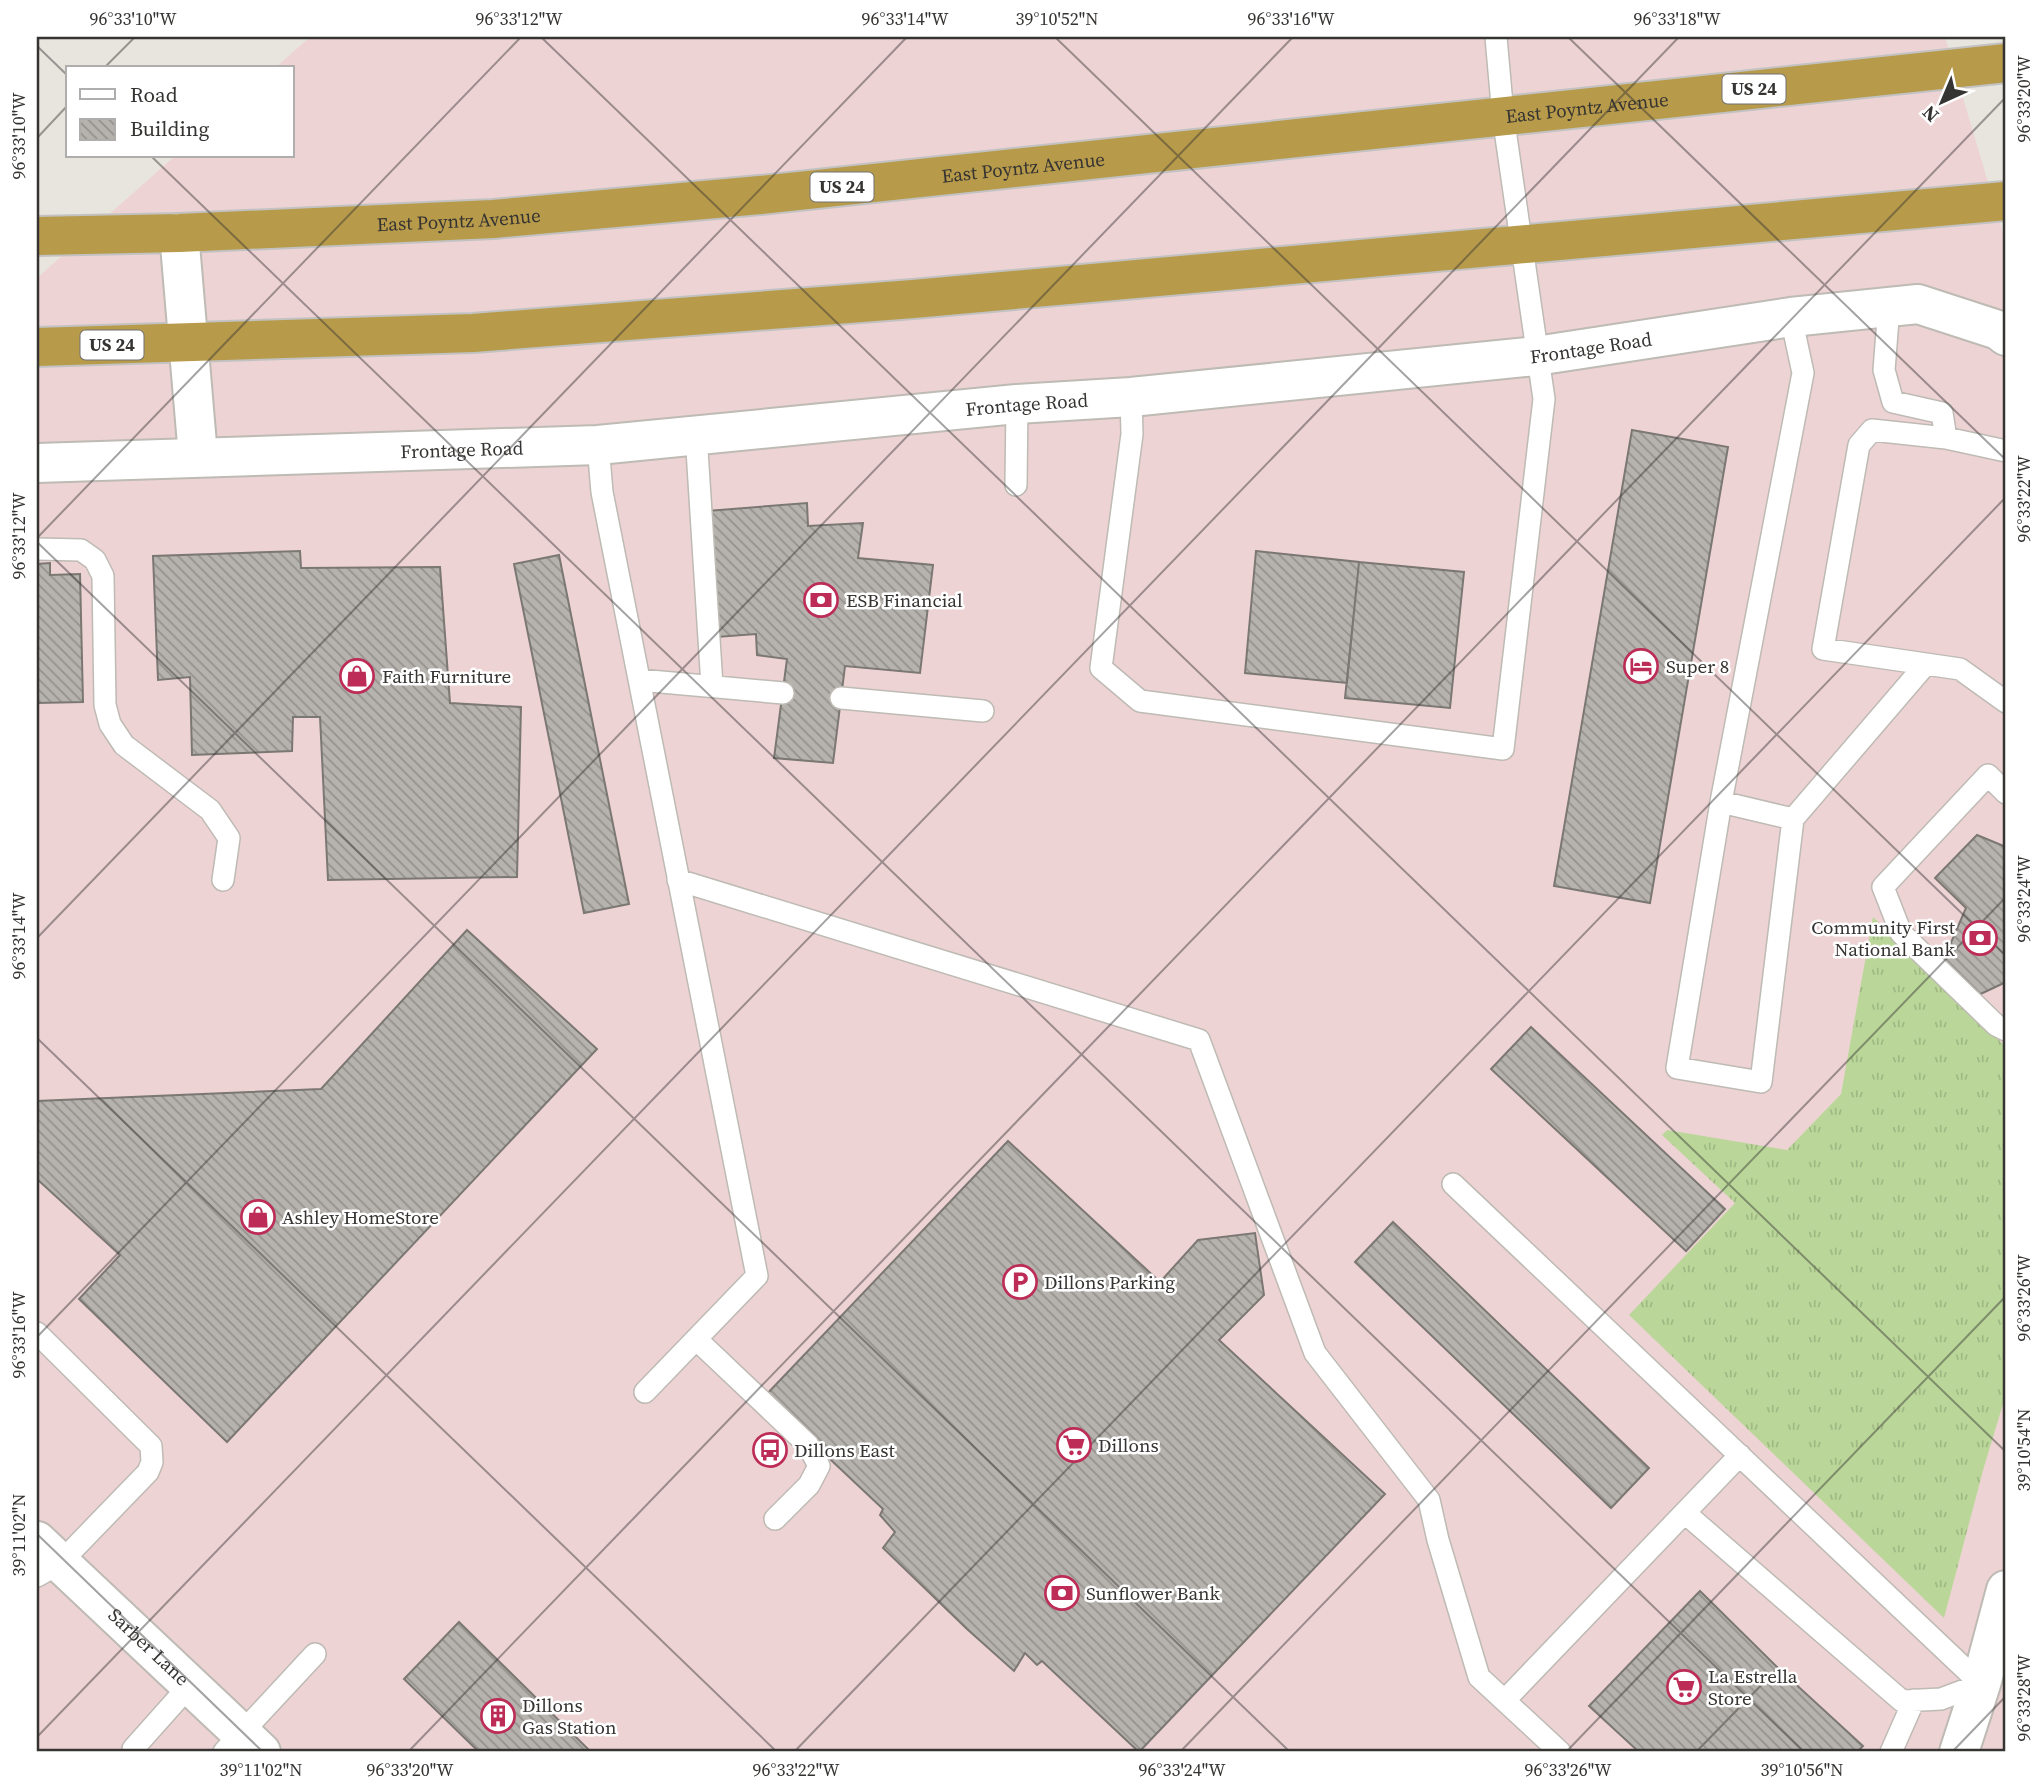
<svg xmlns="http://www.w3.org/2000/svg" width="2043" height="1789" font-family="'Source Serif 4',serif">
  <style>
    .commercial { fill: #eed3d5 }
    .grass { fill: url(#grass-tufts) }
    .building { fill: url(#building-back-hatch); stroke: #7b7772; stroke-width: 2 }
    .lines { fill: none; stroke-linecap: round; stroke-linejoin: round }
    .lane-casing { stroke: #bebab4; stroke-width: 24 }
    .street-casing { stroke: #bebab4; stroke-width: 42 }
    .secondary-casing { stroke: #bebab4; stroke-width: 42 }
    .highway-casing { stroke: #c3c2c2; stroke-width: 42 }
    .lane { stroke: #fff; stroke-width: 21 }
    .street { stroke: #fff; stroke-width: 38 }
    .secondary { stroke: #fff; stroke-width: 38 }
    .highway { stroke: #b79a4a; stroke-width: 38 }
    .ticks { fill: none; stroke: #363432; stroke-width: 2; stroke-opacity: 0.45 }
    .labels { text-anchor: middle; stroke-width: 5; stroke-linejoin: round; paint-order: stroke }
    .shield { fill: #fff; stroke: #727170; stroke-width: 2 }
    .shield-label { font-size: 18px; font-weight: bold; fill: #363432 }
    .street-label { font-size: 19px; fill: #363432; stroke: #fff }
    .poi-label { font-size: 19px; fill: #363432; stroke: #fff; text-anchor: start }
    .neatline { fill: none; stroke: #363432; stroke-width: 2.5 }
    .ticks-label { font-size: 18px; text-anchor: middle; fill: #363432 }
  </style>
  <defs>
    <pattern id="grass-tufts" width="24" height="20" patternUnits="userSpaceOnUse" patternTransform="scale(1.75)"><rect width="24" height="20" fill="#bad799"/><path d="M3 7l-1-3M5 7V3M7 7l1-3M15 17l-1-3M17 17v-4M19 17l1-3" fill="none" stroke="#a0b984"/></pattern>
    <pattern id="building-back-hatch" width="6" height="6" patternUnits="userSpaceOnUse" patternTransform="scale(1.75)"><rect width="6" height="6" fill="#b6b2ad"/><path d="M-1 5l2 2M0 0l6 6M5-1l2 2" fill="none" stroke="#95928d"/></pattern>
  </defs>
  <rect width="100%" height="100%" fill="#e8e4de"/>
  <path class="commercial" d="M310 37H1945L2006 243V1752H37V278L175 156H292V68H275Z"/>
  <path class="grass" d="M1873 917 2006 1047V1394L1984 1467 1944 1618 1629 1315 1735 1203 1662 1135 1667 1130 1787 1150 1841 1094Z"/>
  <path class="building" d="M1632 430 1728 447 1650 903 1554 886Z
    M807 503 808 526 863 523 858 558 933 565 920 673 845 666 833 763 774 758 787 659 757 655 756 634 717 637 707 511Z
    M300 551 301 568 440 567 450 703 521 707 517 877 328 880 320 717H293L292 751 192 755 190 677 158 680 153 556Z
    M1256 551 1359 562 1347 683 1245 673Z
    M559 555 629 904 584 913 514 564Z
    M1359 562 1464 572 1450 708 1345 698Z
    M50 563V575L80 574 83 702 37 703V564Z
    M1977 835 2006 847V982L1972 998 1940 968 1966 908 1935 878Z
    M467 930 597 1049 227 1442 79 1299 120 1255 37 1179V1101L321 1089Z
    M1531 1027 1725 1209 1686 1251 1491 1069Z
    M1008 1141 1160 1282 1198 1240 1255 1233 1264 1295 1219 1340 1385 1494 1139 1752 1042 1661 1037 1665 1025 1653 1014 1671 967 1629 883 1548 895 1532 880 1515 883 1509 764 1397Z
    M1393 1222 1649 1468 1611 1508 1355 1262Z
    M1700 1591 1778 1668 1696 1752H1639L1589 1706Z
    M459 1622 591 1752H479L404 1679Z
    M1778 1668 1863 1746 1857 1752H1696Z"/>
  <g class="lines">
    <g class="lane-casing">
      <path id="lane" d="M1889 307 1884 370 1893 402 1942 413 1946 438 2006 451
        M1791 317 1803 373 1721 802 1677 1068 1761 1082 1793 819
        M1131 397 1132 434 1101 668 1140 701 1503 749 1544 399 1503 116 1496 37
        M696 434 712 686
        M1946 438 1872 430 1859 445 1823 649 1960 669 2006 702
        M598 445 602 492 757 1276 645 1392
        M1016 485 1017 404
        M37 549 81 550 95 560 103 576 105 705 110 724 124 745 210 810 229 838 223 880
        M639 680 783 693
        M841 698 983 711
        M2006 793 1988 775 1883 887 1901 933 1996 1025 2006 1030
        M1721 802 1793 819 1926 664
        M678 880 1199 1040 1315 1353 1429 1500 1438 1540 1479 1677 1560 1752
        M1453 1184 1981 1684 1941 1699 1902 1701 1685 1513
        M37 1333 151 1446 152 1462 148 1472 60 1563 37 1576
        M696 1339 808 1445 819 1466 809 1485 775 1519
        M1505 1700 1740 1455
        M133 1749 190 1685
        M224 1752 315 1654
        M1891 1752 1914 1700"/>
    </g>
    <g class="street-casing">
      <path id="street" d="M179 233 198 456"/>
    </g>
    <g class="secondary-casing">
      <g id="secondary">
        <path id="s1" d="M37 463 598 445 1017 404 1131 397 1536 356 1791 317 1918 304 1998 330 2006 336"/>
        <path id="s2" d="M37 1541 261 1752"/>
        <path d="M1959 1752 1981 1684 2006 1590"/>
      </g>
    </g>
    <g class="highway-casing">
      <g id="highway">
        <path id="s3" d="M37 236 179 233 493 219 760 195 2006 63"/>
        <path d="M37 347 473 333 913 299 2006 201"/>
      </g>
    </g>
    <use href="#lane" class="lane"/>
    <use href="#street" class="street"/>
    <use href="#secondary" class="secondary"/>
    <use href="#highway" class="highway"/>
  </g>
  <path class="ticks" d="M541 37 2006 1452M1055 37 2006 956M1568 37 2006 460M37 46 68 76M104 68 135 37M37 138 68 105M151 156 1804 1752M37 538 521 37M37 542 1290 1752M37 938 907 37M37 1038 777 1752M37 1337 1293 37M37 1534 263 1752M37 1737 1679 37M408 1752 2006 97M794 1752 2006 497M1180 1752 2006 897M1566 1752 2006 1296M1952 1752 2006 1696"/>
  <defs>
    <g id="bank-ring" transform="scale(1.75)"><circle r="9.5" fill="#fff" stroke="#bc2c56" stroke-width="1.5"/><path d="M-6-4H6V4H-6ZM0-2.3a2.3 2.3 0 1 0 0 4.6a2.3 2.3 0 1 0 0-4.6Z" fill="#bc2c56"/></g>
    <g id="hotel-ring" transform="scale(1.75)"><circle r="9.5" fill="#fff" stroke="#bc2c56" stroke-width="1.5"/><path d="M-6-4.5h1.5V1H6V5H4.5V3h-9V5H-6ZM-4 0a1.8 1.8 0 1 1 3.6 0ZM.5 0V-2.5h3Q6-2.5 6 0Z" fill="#bc2c56"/></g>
    <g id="shop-ring" transform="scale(1.75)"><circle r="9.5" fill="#fff" stroke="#bc2c56" stroke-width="1.5"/><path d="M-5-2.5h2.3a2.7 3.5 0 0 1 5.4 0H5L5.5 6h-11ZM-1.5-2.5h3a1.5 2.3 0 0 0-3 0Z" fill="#bc2c56"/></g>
    <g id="parking-ring" transform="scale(1.75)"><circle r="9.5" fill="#fff" stroke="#bc2c56" stroke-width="1.5"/><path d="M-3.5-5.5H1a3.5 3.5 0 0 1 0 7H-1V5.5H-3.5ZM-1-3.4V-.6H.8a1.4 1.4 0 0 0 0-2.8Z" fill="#bc2c56"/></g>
    <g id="supermarket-ring" transform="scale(1.75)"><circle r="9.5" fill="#fff" stroke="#bc2c56" stroke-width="1.5"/><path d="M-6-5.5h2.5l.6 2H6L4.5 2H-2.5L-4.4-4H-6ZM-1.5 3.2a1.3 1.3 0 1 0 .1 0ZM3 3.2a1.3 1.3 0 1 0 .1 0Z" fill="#bc2c56"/></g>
    <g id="bus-ring" transform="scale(1.75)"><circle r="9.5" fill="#fff" stroke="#bc2c56" stroke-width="1.5"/><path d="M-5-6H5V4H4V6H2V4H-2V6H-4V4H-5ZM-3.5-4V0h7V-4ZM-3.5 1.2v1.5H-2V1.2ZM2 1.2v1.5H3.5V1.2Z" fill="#bc2c56"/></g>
    <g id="building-ring" transform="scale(1.75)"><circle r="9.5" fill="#fff" stroke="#bc2c56" stroke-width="1.5"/><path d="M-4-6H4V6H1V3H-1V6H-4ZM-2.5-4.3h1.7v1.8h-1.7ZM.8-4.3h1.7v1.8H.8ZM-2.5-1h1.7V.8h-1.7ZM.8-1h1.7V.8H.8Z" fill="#bc2c56"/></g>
  </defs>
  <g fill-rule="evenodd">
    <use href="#bank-ring" x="821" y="600"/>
    <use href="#hotel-ring" x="1641" y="666"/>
    <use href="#shop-ring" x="357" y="676"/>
    <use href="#bank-ring" x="1980" y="938"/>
    <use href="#shop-ring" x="258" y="1217"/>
    <use href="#parking-ring" x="1020" y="1282"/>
    <use href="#supermarket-ring" x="1074" y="1445"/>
    <use href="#bus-ring" x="770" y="1450"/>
    <use href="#bank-ring" x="1062" y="1593"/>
    <use href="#supermarket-ring" x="1684" y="1687"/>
    <use href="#building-ring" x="498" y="1716"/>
  </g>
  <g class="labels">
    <g class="shield">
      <rect x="1722.5" y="74.5" width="63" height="29" rx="5"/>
      <rect x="810.5" y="172.5" width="63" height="29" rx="5"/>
      <rect x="80.5" y="330.5" width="63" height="29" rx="5"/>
    </g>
    <g class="shield-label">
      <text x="1754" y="95">US 24</text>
      <text x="842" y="193">US 24</text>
      <text x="112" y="351">US 24</text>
    </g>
    <g class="street-label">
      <text dy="7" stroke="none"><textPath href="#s3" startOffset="1556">East Poyntz Avenue</textPath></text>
      <text dy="7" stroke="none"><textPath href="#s3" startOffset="989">East Poyntz Avenue</textPath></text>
      <text dy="7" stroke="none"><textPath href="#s3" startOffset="422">East Poyntz Avenue</textPath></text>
      <text dy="7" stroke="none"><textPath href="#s1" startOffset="1559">Frontage Road</textPath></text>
      <text dy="7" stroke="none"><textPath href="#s1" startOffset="992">Frontage Road</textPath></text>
      <text dy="7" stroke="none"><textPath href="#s1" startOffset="425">Frontage Road</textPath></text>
      <text dy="7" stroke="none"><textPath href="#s2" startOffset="154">Sarber Lane</textPath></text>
    </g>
    <g class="poi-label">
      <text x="846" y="607">ESB Financial</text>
      <text x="1666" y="673">Super 8</text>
      <text x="382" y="683">Faith Furniture</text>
      <text x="1955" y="934" text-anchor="end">Community First<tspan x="1955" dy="22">National Bank</tspan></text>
      <text x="282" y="1224">Ashley HomeStore</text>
      <text x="1044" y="1289">Dillons Parking</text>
      <text x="1098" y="1452">Dillons</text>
      <text x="794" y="1457">Dillons East</text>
      <text x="1086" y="1600">Sunflower Bank</text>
      <text x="1708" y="1683">La Estrella<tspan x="1708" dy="22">Store</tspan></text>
      <text x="522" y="1712">Dillons<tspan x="522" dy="22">Gas Station</tspan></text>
    </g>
  </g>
  <rect width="2043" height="1789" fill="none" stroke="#ffffff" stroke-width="77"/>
  <rect x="66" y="66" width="228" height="91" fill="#ffffff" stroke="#afaead" stroke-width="2"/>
  <rect x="80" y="89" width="35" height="10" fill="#ffffff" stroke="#afaead" stroke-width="2"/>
  <text x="130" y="102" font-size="21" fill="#363432">Road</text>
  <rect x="80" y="119" width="35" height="21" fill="url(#building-back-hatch)" stroke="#afaead" stroke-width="2"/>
  <text x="130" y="136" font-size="21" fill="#363432">Building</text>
  <g transform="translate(1942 102) rotate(224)" stroke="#ffffff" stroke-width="5" paint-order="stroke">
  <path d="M0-5L12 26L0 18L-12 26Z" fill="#363432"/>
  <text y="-10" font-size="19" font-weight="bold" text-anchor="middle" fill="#363432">N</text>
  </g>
  <rect x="38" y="38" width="1966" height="1712" class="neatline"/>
  <g class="ticks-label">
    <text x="133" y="25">96°33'10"W</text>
    <text x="519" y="25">96°33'12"W</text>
    <text x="905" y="25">96°33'14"W</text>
    <text x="1057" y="25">39°10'52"N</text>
    <text x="1291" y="25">96°33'16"W</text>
    <text x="1677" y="25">96°33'18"W</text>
    <text transform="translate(2024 99) rotate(-90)" y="6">96°33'20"W</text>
    <text transform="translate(19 136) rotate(-90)" y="6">96°33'10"W</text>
    <text transform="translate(2024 499) rotate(-90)" y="6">96°33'22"W</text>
    <text transform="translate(19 536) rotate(-90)" y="6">96°33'12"W</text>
    <text transform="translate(2024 899) rotate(-90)" y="6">96°33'24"W</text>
    <text transform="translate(19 936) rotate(-90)" y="6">96°33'14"W</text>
    <text transform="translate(2024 1298) rotate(-90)" y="6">96°33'26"W</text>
    <text transform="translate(19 1335) rotate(-90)" y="6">96°33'16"W</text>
    <text transform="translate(2024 1450) rotate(-90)" y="6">39°10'54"N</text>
    <text transform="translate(19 1535) rotate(-90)" y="6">39°11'02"N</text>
    <text transform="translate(2024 1698) rotate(-90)" y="6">96°33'28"W</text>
    <text x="261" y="1776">39°11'02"N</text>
    <text x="410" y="1776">96°33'20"W</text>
    <text x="796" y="1776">96°33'22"W</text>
    <text x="1182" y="1776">96°33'24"W</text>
    <text x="1568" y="1776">96°33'26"W</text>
    <text x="1802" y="1776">39°10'56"N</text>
  </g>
</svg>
